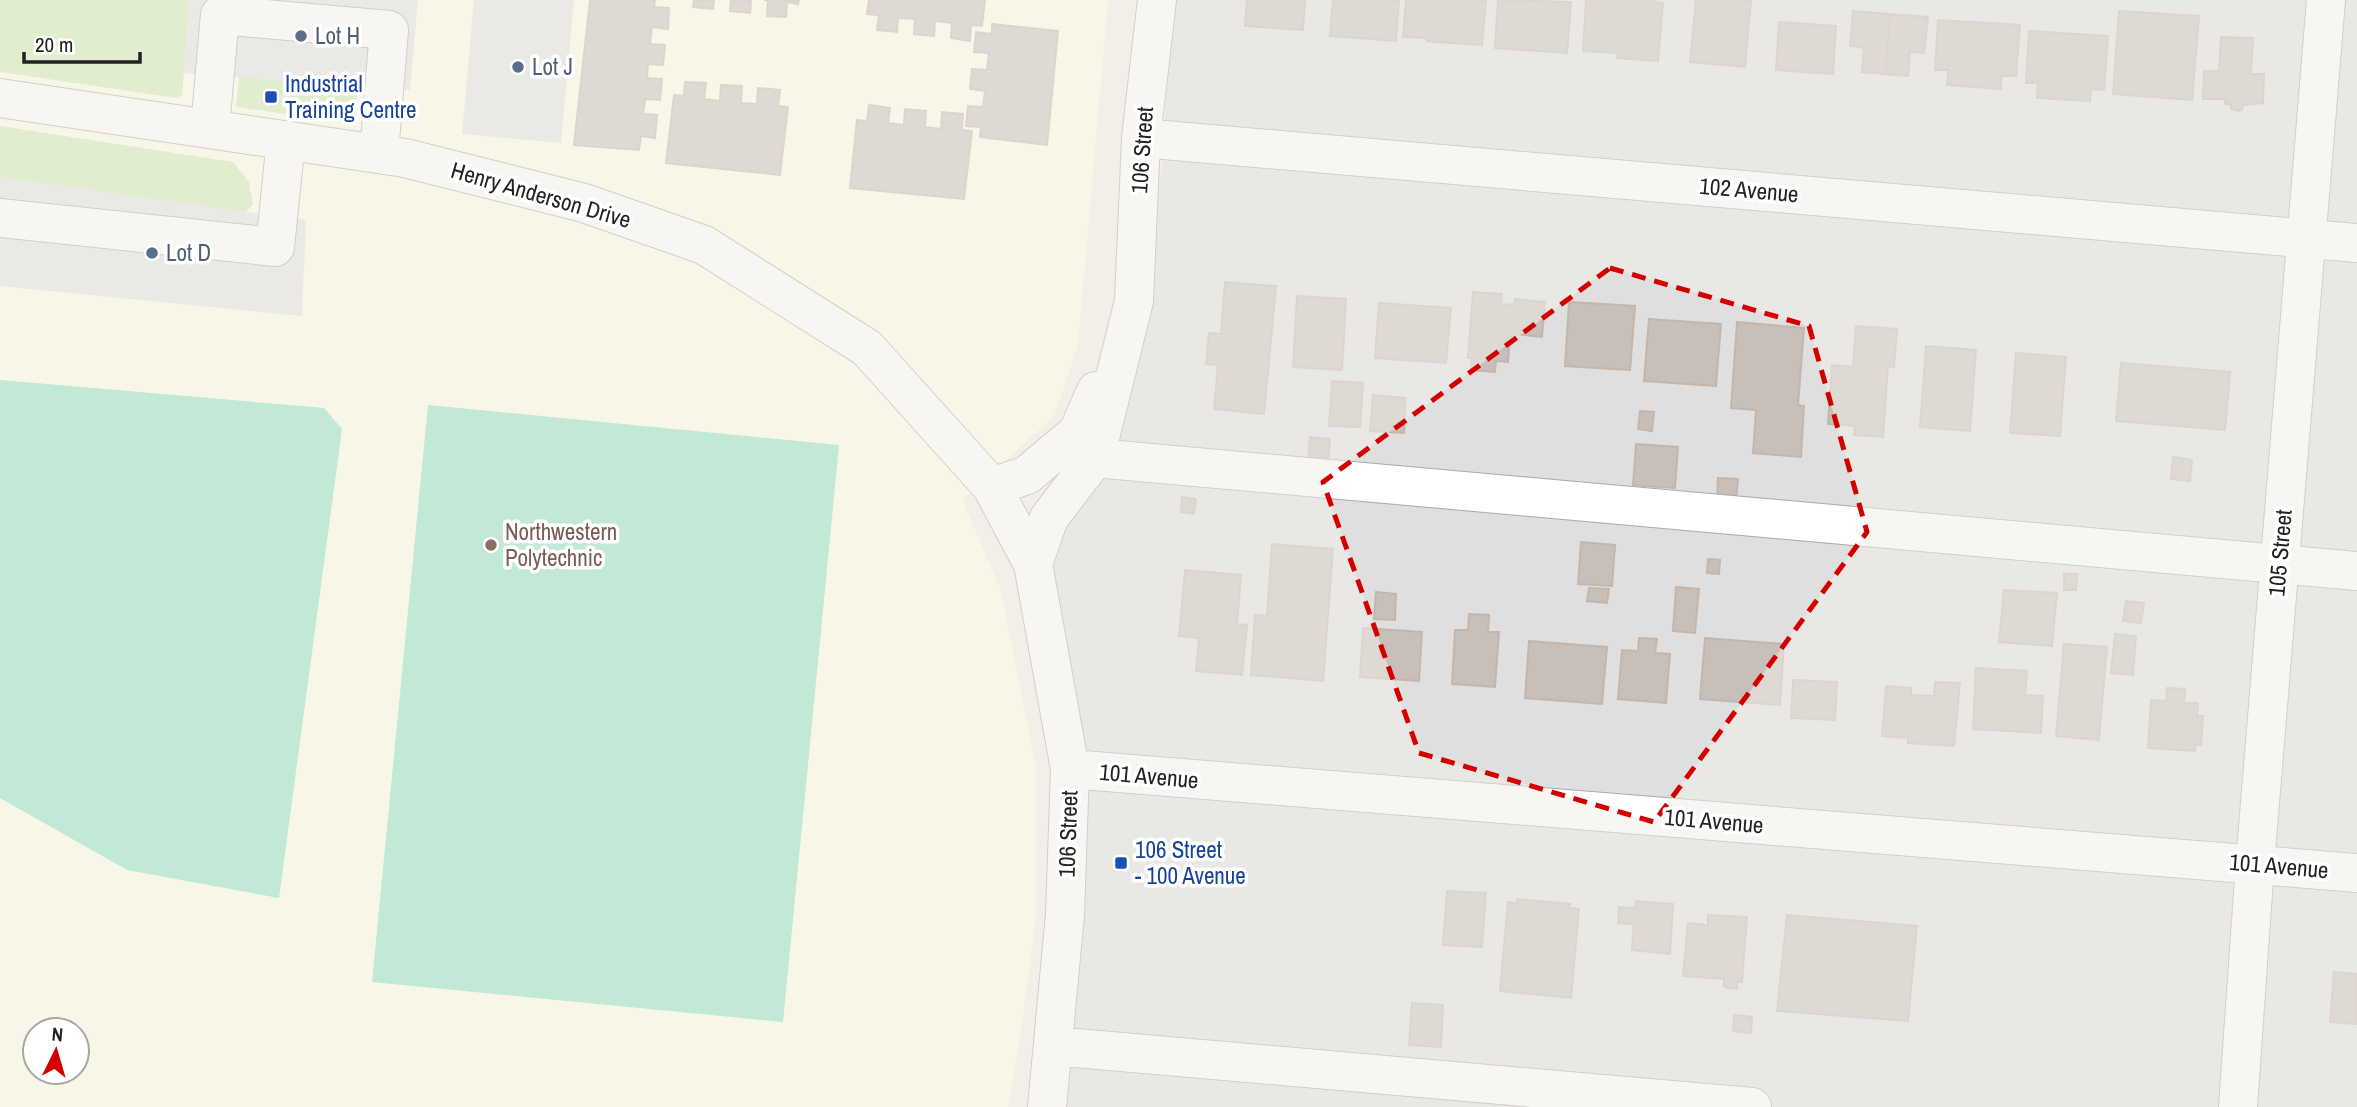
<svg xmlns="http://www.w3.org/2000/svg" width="2357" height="1107" font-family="'Archivo Narrow',sans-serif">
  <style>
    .residential { fill: #e0dfdf }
    .education { fill: #ffffe5; fill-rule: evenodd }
    .grass { fill: #cdebb0 }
    .pitch { fill: #88e0be }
    .parking { fill: #e2e2e2 }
    .building { fill: #c7bfb8; stroke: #c4b6ab; stroke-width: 2 }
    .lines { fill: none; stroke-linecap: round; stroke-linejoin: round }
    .minor-casing { stroke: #a9a9a9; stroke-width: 40 }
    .minor { stroke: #fff; stroke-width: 38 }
    .marked { fill: none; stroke: #d40000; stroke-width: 5; stroke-dasharray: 14 9; stroke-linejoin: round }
    .service-dot { fill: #5c6f8a; stroke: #fff; stroke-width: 2.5 }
    .transit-dot { fill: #1a4fb4; stroke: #fff; stroke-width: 2.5 }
    .education-dot { fill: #8d6e63; stroke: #fff; stroke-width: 2.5 }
    .labels { text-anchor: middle; stroke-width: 7; stroke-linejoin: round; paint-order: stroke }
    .service-label { font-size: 23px; fill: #4e5e75; stroke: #fff; text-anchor: start }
    .transit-label { font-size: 23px; fill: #164399; stroke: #fff; text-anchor: start }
    .street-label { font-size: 23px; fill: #222; stroke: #fff }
    .education-label { font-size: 23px; fill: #785e54; stroke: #fff; text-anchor: start }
  </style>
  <rect width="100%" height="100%" fill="#f2efe9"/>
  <path class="residential" d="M1170 0H2357V1107H1047L1065 914 1049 518 1134 301 1163 166Z"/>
  <path class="education" d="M0 0H1108L1078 345 1054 416 962 500 1001 590 1036 766V918L1019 1045 1008 1107H0ZM35 1030H77V1072H35Z"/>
  <path class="grass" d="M0 0H190L182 95 177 98 0 72Z
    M239 77 358 86 354 124 236 107Z
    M0 126 233 162 249 182 253 205 244 213 0 177Z"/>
  <path class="pitch" d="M0 380 324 408 342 429 279 898 127 870 0 798Z
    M428 405 839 445 783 1022 372 982Z"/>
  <path class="parking" d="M190 0H418L410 90 184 73Z
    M474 0H574L561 143 462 134Z
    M0 177 306 220 302 316 0 286Z"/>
  <path class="building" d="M590 0H655L654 7 669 8 668 29 652 27 650 44 665 45 663 65 648 64 647 78 662 79 660 100 645 99 643 114 657 115 655 138 641 136 639 150 574 145Z
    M694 0H714L713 9 693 7Z
    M731 0H751L750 13 730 11Z
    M764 0H799L798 4 787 2 786 17 767 16 768 0Z
    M869 0H985L982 26 971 25 970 41 951 38 952 23 935 21 934 36 914 34 915 19 898 18 897 32 877 30 879 15 867 14Z
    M1247 0H1305L1303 30 1245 26Z
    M1333 0H1399L1396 41 1330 36Z
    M1406 0H1486L1482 45 1435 42 1427 41V38L1403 37Z
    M1498 0 1571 2 1567 53 1495 48Z
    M1586 0H1654V2L1663 3 1658 61 1617 58 1618 53 1583 51Z
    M1696 0H1751L1745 67 1690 62Z
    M1853 11 1890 14 1885 74 1862 72 1864 48 1850 46Z
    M2119 11 2199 16 2192 100 2113 94Z
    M1890 14 1928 17 1924 53 1910 52 1908 76 1885 74Z
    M1938 20 2020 25 2016 76H2001V89L1947 85 1948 70H1935Z
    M1779 22 1836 26 1833 74 1776 70Z
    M992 24 1058 31 1047 145 980 137 981 127 966 126 968 106 983 107 985 91 970 89 972 69 987 70 989 53 974 52 976 32 992 34Z
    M2029 31 2108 36 2104 90 2091 89 2090 101 2037 98 2038 83H2026Z
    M2221 37 2253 38 2251 74H2264L2263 103 2243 105 2242 110 2238 111 2231 109V104H2225V99H2203L2204 71H2219Z
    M685 82 706 83 704 99 720 101 721 85 742 86 741 103 757 104 758 88 780 90 778 106 788 107 780 175 666 163 674 95 684 96Z
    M869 105 890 108 888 123 904 125 905 109 926 111 925 127 941 129 942 112 963 114 962 130 972 131 964 199 850 188 857 120 867 121Z
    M1225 282 1276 286 1264 414 1214 409 1218 365 1206 364 1209 333 1221 334Z
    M1473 292 1502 294 1501 304 1514 305 1515 299 1545 302 1542 337 1515 334 1510 338 1508 362 1496 361 1495 372 1471 370 1472 358H1468Z
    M1297 296 1346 299 1342 370 1293 367Z
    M1569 302 1635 306 1630 370 1565 366Z
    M1379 303 1451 308 1446 363 1375 358Z
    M1649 319 1721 324 1716 386 1644 381Z
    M1737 322 1804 328 1798 405 1804 406 1801 457 1753 453 1756 410 1731 408Z
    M1856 326 1897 329 1894 367 1888 366 1883 437 1854 435 1855 426 1828 424 1832 365 1853 367Z
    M1926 346 1976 350 1970 431 1920 427Z
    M2016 353 2066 357 2060 436 2010 433Z
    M2121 363 2230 372 2225 430 2116 421Z
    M1332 381 1363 383 1360 427 1329 426Z
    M1373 395 1405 398 1404 433 1370 431Z
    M1640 411 1654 412 1652 431 1638 429Z
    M1310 437 1330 439 1328 462 1308 461Z
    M1636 444 1678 447 1675 488 1633 485Z
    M2173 457 2192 460 2190 481 2171 479Z
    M1718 478 1738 479 1736 500 1717 499Z
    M1182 497 1196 499 1194 514 1181 512Z
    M1581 542 1615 545 1612 586 1578 584Z
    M1272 544 1333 549 1323 681 1251 675 1255 615 1267 616Z
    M1708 559 1720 560 1719 574 1707 573Z
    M1185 570 1241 575 1237 624 1247 625 1242 675 1196 671 1199 638 1179 636Z
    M2064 574H2077L2076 590H2064Z
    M1676 587 1699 589 1695 633 1673 631Z
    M1589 588 1609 589 1607 603 1587 601Z
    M2004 590 2057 593 2052 646 1999 642Z
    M1376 592 1396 594 1395 620 1374 619Z
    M2126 601 2144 603 2141 623 2123 621Z
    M1469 614 1489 615 1488 632H1499L1495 687 1452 684 1455 630H1468Z
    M1363 628 1422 632 1419 681 1360 677Z
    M2115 634 2136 636 2133 675 2111 673Z
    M1639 638 1657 639 1655 653 1670 654 1666 703 1618 699 1622 650 1638 651Z
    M1705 638 1784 644 1780 705 1700 699Z
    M1529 641 1607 647 1602 704 1525 698Z
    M2064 644 2107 647 2099 740 2056 736Z
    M1976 668 2027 671 2025 695 2043 696 2041 733 1973 729Z
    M1793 680 1837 682 1835 720 1791 718Z
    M1935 682 1960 683 1954 746 1908 743V738L1882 736 1886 686 1911 688V695L1934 696Z
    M2167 688 2185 689 2184 703H2198L2197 716H2203L2201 745H2195V751L2148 748 2151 700 2166 701Z
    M1447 891 1486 893 1482 947 1443 945Z
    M1517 899 1570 904V908L1579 909 1571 998 1500 991 1508 902 1517 903Z
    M1636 901 1673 904 1670 954 1632 950 1634 924 1618 923 1619 907 1635 908Z
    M1708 915 1747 917 1742 982H1737V989L1727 988 1724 986V979L1683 976 1688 923 1708 925Z
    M1787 915 1917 926 1908 1021 1777 1011Z
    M2334 972 2357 974V1024L2330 1022Z
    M1412 1003 1443 1005 1441 1047 1409 1045Z
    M1734 1015 1752 1017 1751 1033 1733 1031Z"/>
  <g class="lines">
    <g class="minor-casing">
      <path id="minor" d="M0 98 405 158 584 203 704 245 867 348 992 487 1033 564 1070 769 1065 914 1047 1107
        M210 128 220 15 389 30 379 154
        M1141 138 2357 243
        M0 218 275 247 286 140
        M1095 458 2357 571
        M992 487 1027 475 1078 432 1096 391
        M1033 564 1049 518 1095 458 1134 301 1141 138 1157 0
        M1070 769 2357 873
        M1053 1046 1752 1107
        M2238 1107 2255 864 2326 0"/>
    </g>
    <use href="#minor" class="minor"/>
  </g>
  <path d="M0 0H2357V1107H0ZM1610 268 1809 326 1867 532 1654 822 1419 753 1323 482Z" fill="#f2efe9" fill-opacity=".55" fill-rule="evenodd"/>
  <path class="marked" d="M1610 268 1809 326 1867 532 1654 822 1419 753 1323 482Z"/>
  <g class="service-dot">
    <circle cx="301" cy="36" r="7"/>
    <circle cx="518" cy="67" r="7"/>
    <circle cx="152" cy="253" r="7"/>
  </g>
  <g class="transit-dot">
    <rect x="264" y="90" width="14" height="14" rx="3.5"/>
    <rect x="1114" y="856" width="14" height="14" rx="3.5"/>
  </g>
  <circle class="education-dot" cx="491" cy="545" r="7"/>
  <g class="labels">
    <g class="service-label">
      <text x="315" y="44">Lot H</text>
      <text x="532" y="75">Lot J</text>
      <text x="166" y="261">Lot D</text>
    </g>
    <g class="transit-label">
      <text x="285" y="92">Industrial<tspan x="285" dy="26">Training Centre</tspan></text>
      <text x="1135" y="858">106 Street<tspan x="1135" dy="26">- 100 Avenue</tspan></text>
    </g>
    <g class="street-label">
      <text transform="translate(1142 150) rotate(-86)" y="8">106 Street</text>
      <text transform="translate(1749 190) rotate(5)" y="8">102 Avenue</text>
      <text transform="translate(541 195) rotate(16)" y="8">Henry Anderson Drive</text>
      <text transform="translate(2280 553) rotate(-85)" y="8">105 Street</text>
      <text transform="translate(1149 776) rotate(5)" y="8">101 Avenue</text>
      <text transform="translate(1714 821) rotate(5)" y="8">101 Avenue</text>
      <text transform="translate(1068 834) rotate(-88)" y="8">106 Street</text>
      <text transform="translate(2279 866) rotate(5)" y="8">101 Avenue</text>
    </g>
    <g class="education-label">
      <text x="505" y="540">Northwestern<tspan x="505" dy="26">Polytechnic</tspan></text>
    </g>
  </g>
  <g transform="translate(56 1051) rotate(5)"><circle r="33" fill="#ffffff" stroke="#a7a7a7" stroke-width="2"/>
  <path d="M0-5L12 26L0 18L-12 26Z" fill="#d40000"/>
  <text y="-10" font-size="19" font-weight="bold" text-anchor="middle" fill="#222222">N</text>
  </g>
  <path d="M24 52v10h116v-10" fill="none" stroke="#222222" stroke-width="3.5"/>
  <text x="35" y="52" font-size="21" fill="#222222" stroke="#ffffff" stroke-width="5" paint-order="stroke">20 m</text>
</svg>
